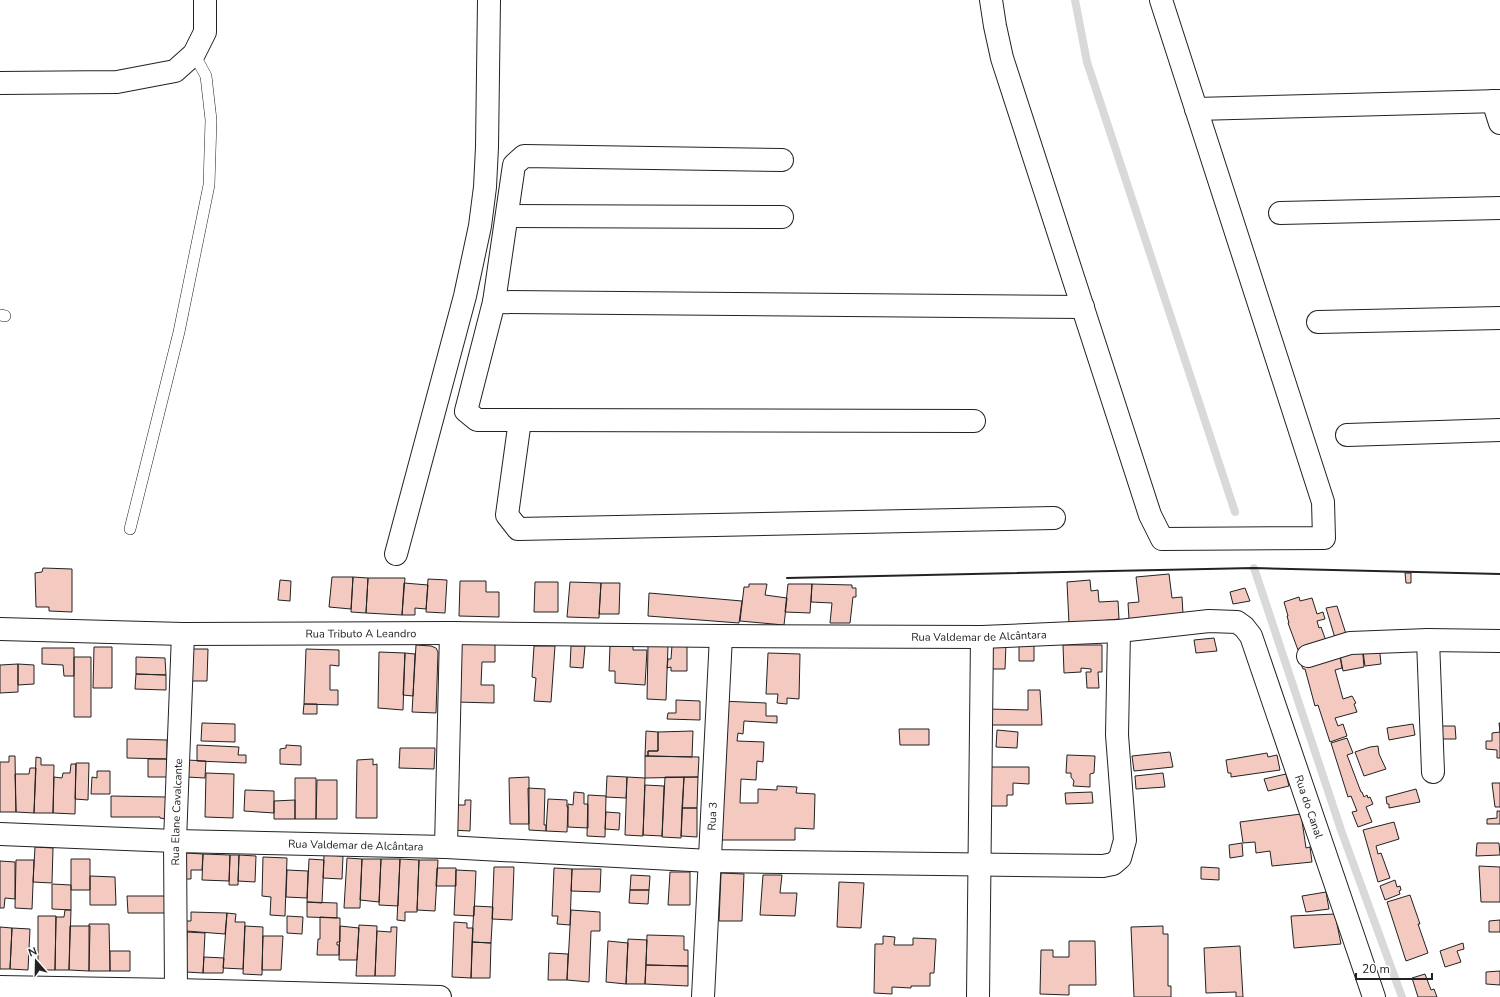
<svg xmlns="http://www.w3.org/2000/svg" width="1500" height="997" font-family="'Nunito Sans',sans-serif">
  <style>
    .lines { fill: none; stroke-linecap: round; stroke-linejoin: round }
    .stream { stroke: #d9d9d9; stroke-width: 8 }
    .building { fill: #f3c9c0; stroke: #222 }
    .service-casing { stroke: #222; stroke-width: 12 }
    .minor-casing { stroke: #222; stroke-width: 24 }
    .service { stroke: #fff; stroke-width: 11 }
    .minor { stroke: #fff; stroke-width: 22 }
    .wall { stroke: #222; stroke-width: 2 }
    .labels { text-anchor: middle; stroke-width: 3; stroke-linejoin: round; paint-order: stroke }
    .street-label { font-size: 11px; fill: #222; stroke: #fff }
  </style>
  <rect width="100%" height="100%" fill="#fff"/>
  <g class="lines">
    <path class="stream" d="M1075 0 1087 62 1235 512
      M1254 568 1341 830 1402 997"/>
  </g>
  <path class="building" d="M43 568 72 569V612L49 611V607H36L35 573 42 572Z
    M1405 573H1411V583H1406Z
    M1169 574 1172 598 1182 597 1183 614 1129 619 1128 603 1139 602 1136 577Z
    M332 577H353L351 609 329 607Z
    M353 577 368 578 366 613 351 612Z
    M368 578H405L402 615 366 613Z
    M428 579 447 580 445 613 426 612Z
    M280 580 291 581 290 601 278 600Z
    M1090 580 1091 591 1098 590 1099 602 1118 601 1119 619 1069 624 1067 582Z
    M460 581H486V592H499V617L459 616Z
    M535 582H558V612H534Z
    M570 582 601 583 599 618 567 617Z
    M404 583 428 585 426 609 415 608V615H402Z
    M601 583H620L619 614H599Z
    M749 584H767L765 595 787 598 784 625 740 621 744 587H749Z
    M788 584H812L810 613 785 612Z
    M812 584 852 585V588H856V597H853L850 623H830L832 603 811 602Z
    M1245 588 1250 601 1233 604 1230 592Z
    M649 593 742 601 739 623 648 616Z
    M1299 597 1300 601 1312 598 1317 614 1323 612 1325 619 1317 621 1319 628 1321 627 1326 641 1298 650 1288 623H1289L1287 616H1288L1284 602Z
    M1337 606 1346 634 1335 638 1326 608Z
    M1214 638 1217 651 1196 653 1194 640Z
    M456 643 495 644V662H482L481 685H494V703L455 702Z
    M989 644H1006L1005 669H987Z
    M1362 644 1364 667 1343 671 1339 650Z
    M1362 644H1379L1381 664 1365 666Z
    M416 645 431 646 436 648 438 652 436 713 412 712Z
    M672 645 687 646V671H671V667L667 668 668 659H671Z
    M1019 645H1034V661H1019Z
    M1063 645H1102V672H1098L1099 688H1087L1086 672H1091V669L1081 668V672L1064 673Z
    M534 646H555L551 702 534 701 536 678 532 677Z
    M571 646H585L583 668 570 667Z
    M610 646H633V650H647L645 685 615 683V671H609Z
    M648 646H668L666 700 647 699Z
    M94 647H112V688H93Z
    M42 648H74V676H64L63 665 42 664Z
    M188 649H208L207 681H188Z
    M306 649 339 650V666L330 665V690H338V705L304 704Z
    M1339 650 1342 668 1335 670 1343 699 1352 696 1356 703 1354 704 1357 712 1335 718 1338 726 1343 724 1347 736 1330 742 1318 705 1315 706 1305 669H1303L1300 662Z
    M379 652 405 653 403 710 378 708Z
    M405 653 415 654 413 696 403 695Z
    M768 653 800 654 799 699 787 698V704L777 703 778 694H766Z
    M74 657H91V717H74Z
    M136 657 165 658 166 675 136 674Z
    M18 664V692L0 693V665Z
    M18 664 34 665V684L18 685Z
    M136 674 166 675V690L135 689Z
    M1028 690H1040L1042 725H987V709L1028 710Z
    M676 700 700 701V720L667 719 668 713H676Z
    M721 701 766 703V716H777V723L744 721 743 734 738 733 737 741 764 742 763 762 757 761 756 780 741 779 740 803H758V789L777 790V786L797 787 796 793 815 794 814 829 795 828V840H718Z
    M304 704H317V714H303Z
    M202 723 235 724V742L201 741Z
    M1499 723H1500V758H1497V750L1486 749V741H1492V733L1500 732Z
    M1413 724 1415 735 1389 740 1387 728Z
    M1437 726H1455L1456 739H1438Z
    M899 729H929V745H900Z
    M997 730 1018 732 1017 748 996 747Z
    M646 731 658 732V751H648V756H645Z
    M693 731 692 757 648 756V751H658V732Z
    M1347 738 1353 753 1347 755 1361 792H1362L1364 797 1367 795 1368 798 1370 797 1373 804 1366 807 1372 822 1358 827 1352 812 1357 811 1351 796 1348 797 1331 743Z
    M127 739 167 740V759L127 758Z
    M197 745 239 747 238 755H246V763L197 761Z
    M286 745 301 746V765L280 764V749L286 748Z
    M1378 746 1379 754 1386 769 1364 776 1355 752 1370 747Z
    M400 748H435L434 769 399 768Z
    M1170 752 1173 767 1134 771 1132 756Z
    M1267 753 1268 757 1277 755 1280 770 1231 777V773H1228L1226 760Z
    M1067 755 1095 756 1094 773 1090 774V787L1073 786 1074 781 1071 777V773H1066Z
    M9 756H15L16 812H0V762H9Z
    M645 756 699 757 698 777 645 778Z
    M36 757 41 758V765H54L53 813H34Z
    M148 759H167V777H148Z
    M373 759V765L377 764V818H356L357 760Z
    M187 760 206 761 205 778 187 777Z
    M76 763H89L88 800 75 799Z
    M71 764H76L75 814 53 813 54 777 62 778 63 773H70Z
    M989 767H1029V784L1013 783V795H1007V806H988Z
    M30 768H36L34 813 16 812 15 774H29Z
    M97 771H110V794H91L92 777 97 778Z
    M206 773 234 774 233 818 205 817Z
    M1163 773 1165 787 1136 789 1135 776Z
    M1286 774 1289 786 1268 791 1264 779Z
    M607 776 627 777 626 798 606 797Z
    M529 777V824H510L509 778Z
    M627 777 645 778 643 836 625 835Z
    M665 777H684L681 838 662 837Z
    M684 777H698L697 808H682Z
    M295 778H316V819H295Z
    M317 780H337V819H316Z
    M1492 783H1500V807H1495Z
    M645 785 664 786 662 836 643 835Z
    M528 788 545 789 544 825H546V831L529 830Z
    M1416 789 1420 802 1389 808V804H1387L1386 797Z
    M245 790 274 791V813L244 811Z
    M574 792 584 793V804H588V828L568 827V804L573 805Z
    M1092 792 1093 803 1066 804 1065 793Z
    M588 795 606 796 605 837 587 836Z
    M111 796 166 797V819L160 818V817H111Z
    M548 799 567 800V807H568L567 832 546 831Z
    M295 800V819H274V801Z
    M465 800H471L470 831 452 830 453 805H465Z
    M682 808H697V837L681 836Z
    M1497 811H1500V824H1487V819L1497 818Z
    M606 812 620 813 619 830 605 829Z
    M1301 814 1306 848 1310 847 1312 862 1272 866 1270 851 1256 853 1255 842 1243 843 1240 822Z
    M1394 822 1399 839 1376 846 1378 854 1381 853 1390 878 1378 882 1363 830Z
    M1242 843 1243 856 1230 858 1229 845Z
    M1477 843H1499L1500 855 1476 856Z
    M35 847 53 848 52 883 33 882Z
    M186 853 203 854 202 870H191V879H186Z
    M203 854 230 855 229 881 202 880Z
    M230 855H239L238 885H229Z
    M239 855 256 856 255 882 238 881Z
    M324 855 343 856 342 879 323 878Z
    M263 857 287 858 285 916 270 915 271 897 262 896Z
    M347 858 362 859 360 908H344Z
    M71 859H90V890H71Z
    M309 859 324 860 322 903 307 902Z
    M362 859H381L379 902 360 900Z
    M381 859H400L398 906 379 905Z
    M400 859 419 860 417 912H405V921L397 920Z
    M16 860H34L32 909 15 908Z
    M419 860H438L435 911 417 910Z
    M0 861 15 862V899L5 898 4 908H0Z
    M1479 866 1500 867V902H1481Z
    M494 867H514L512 920 492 919Z
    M1201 867 1219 868V880L1201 879Z
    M437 868H456V886H436Z
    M554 868 572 869 570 925 557 924 558 916H552Z
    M572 869H601L600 892 571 891Z
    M287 870 308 871 307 898 286 897Z
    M456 870 476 871 474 916 454 915Z
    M670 872H690V905H668Z
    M721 873 744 874 742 921H719Z
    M631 875 650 876 649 890H630Z
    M763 875H782L780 893H797L795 916 760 915Z
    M90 876 115 877 116 905H90Z
    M1395 880 1397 887 1400 886 1401 890 1399 891 1400 894 1385 900 1380 886Z
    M839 882 864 883 861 928 837 927Z
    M52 884 71 885V910L52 909Z
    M630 890H649L648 904 629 903Z
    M1326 892 1329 909 1306 912 1302 896Z
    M1410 895 1420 924H1418L1428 953 1406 961 1387 902Z
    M127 896H166V913H128Z
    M307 902 337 903V918L307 917Z
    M474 906 493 907 491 943 472 942Z
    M65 910H71L69 970H55L56 917H64Z
    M571 910 600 912V931H591L589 982 567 980Z
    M191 912 227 913 225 934 186 931V921H191Z
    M227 913 236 914 235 922H245L243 969 223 968Z
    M1335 914 1341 944 1294 948 1291 916Z
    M38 916H56L55 970H38Z
    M287 916 303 917 302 934 287 933Z
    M320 917 340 918V942H337V945H339V955H317L318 939H320Z
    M1500 920V932H1489V921Z
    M454 922 467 923V928H473L471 978 452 977Z
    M89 924H109L110 971H89Z
    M359 925 377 926 375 976H356Z
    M70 926H90L89 971 69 970Z
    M245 926 263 927 262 975 243 974Z
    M340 926 359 928 357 960H339Z
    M1163 926V934H1168V986H1171V997H1134L1131 927Z
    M0 927 12 928 10 969H0Z
    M391 927H397L395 976H375L377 931 391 932Z
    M12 928 30 929 28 970 10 969Z
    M187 932 205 933 203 973 186 972Z
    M647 935 684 936V950H688V966L646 965Z
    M263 936H283L281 970H262Z
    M883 936 895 937 894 945H913V938L936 939 934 973H930V986H911V988L892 987V994L874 993 875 944H883Z
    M628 939 647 940 645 984H626Z
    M608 941 628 943 626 984 606 982Z
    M1069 941H1095L1096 985H1069V995L1040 994 1041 950H1053V957H1069Z
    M472 942 491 943 490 978H471Z
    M1463 943 1464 949 1457 951 1461 962 1445 967 1440 951Z
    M1240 946 1243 997H1236V992L1206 993 1204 948Z
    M110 951H130V971H110Z
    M549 953 568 954 567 980H548Z
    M204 957 224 958 223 973H203Z
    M646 965 688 966V986L645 984Z
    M1500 971V985L1486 984V972Z
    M1425 974 1431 990 1434 989 1437 997H1418L1412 978Z"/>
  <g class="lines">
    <g class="service-casing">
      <path id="service" d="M0 315 5 316
        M130 529 179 332 209 185 211 120 206 76 194 54"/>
    </g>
    <g class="minor-casing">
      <g id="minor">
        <path d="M991 0 995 26 1002 58 1150 515 1162 539 1324 538 1323 502 1161 0"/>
        <path d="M0 83 117 82 175 71 194 54 205 32V0"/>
        <path d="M1493 101 1500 123"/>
        <path d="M1196 109 1500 101"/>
        <path d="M782 160 524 156 514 165 494 302 466 411 477 420 974 421"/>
        <path d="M1280 213 1500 208"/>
        <path d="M507 216 782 217"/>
        <path d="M494 302 1083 307"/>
        <path d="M1318 322 1500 318"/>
        <path d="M520 420 507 515 518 529 1054 518"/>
        <path d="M1347 435 1500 430"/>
        <path d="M396 554 465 296 480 226 485 187 487 147 489 0"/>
        <path id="s1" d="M0 629 183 634 451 633 721 636 982 637 1119 631 1209 621 1237 622 1244 627 1251 636 1374 997"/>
        <path d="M1428 640 1433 772"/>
        <path d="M1308 656 1350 643 1428 640 1500 641"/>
        <path id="s2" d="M0 834 175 841 446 847 710 861 1103 866 1113 864 1120 858 1125 840 1117 735 1119 631"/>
        <path d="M446 847 451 633"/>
        <path d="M0 987 176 990 440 997"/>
        <path id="s3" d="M176 990 175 841 183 634"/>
        <path id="s4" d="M703 997 721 636"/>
        <path d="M978 997 982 637"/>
      </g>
    </g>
    <use href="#service" class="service"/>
    <use href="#minor" class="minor"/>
    <path class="wall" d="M787 578 1254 568 1500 574"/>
  </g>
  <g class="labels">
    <g class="street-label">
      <text dy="4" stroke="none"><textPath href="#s1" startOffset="361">Rua Tributo A Leandro</textPath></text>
      <text dy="4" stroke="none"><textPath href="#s1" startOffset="979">Rua Valdemar de Alcântara</textPath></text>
      <text dy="4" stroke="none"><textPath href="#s1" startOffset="1438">Rua do Canal</textPath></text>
      <text dy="4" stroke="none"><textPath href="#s3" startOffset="178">Rua Elane Cavalcante</textPath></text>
      <text dy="4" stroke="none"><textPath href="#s4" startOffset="181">Rua 3</textPath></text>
      <text dy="4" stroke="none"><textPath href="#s2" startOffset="356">Rua Valdemar de Alcântara</textPath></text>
    </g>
  </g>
  <g transform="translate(36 961) rotate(340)" stroke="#ffffff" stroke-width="3" paint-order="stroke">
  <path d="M0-3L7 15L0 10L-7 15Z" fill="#222222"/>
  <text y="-6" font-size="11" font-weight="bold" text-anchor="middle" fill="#222222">N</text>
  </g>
  <path d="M1356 973v6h76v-6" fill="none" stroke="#222222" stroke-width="2"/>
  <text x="1362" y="973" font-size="12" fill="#222222" stroke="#ffffff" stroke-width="3" paint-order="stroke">20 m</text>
</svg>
